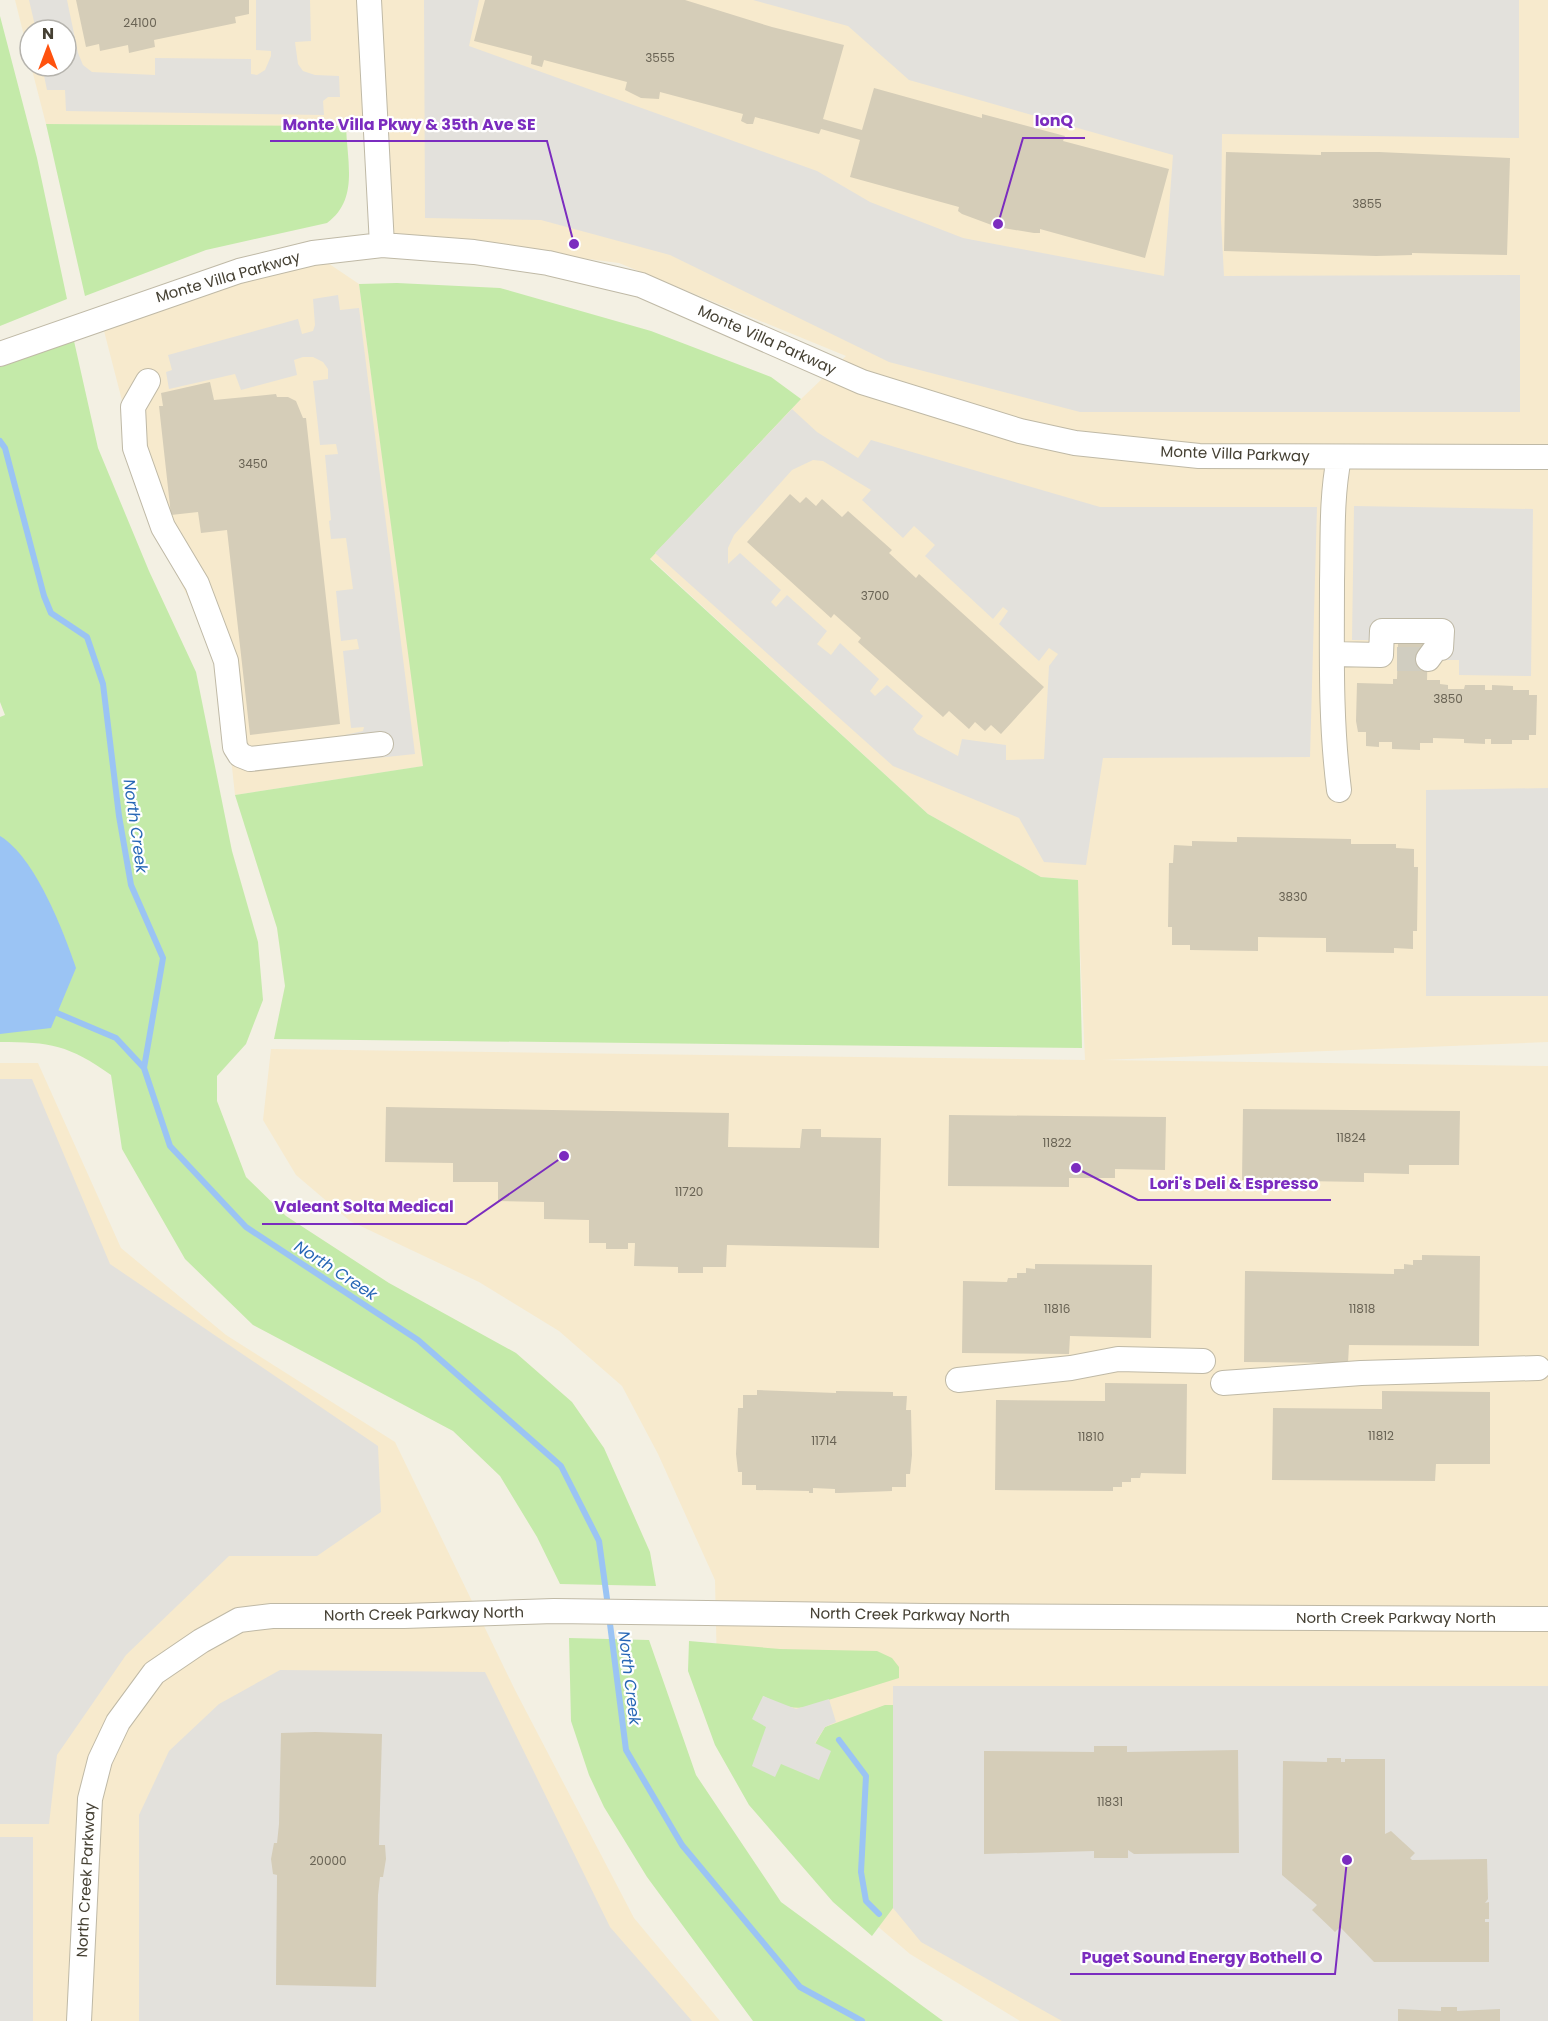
<svg xmlns="http://www.w3.org/2000/svg" width="1548" height="2021" font-family="Poppins,sans-serif">
  <style>
    .commercial { fill: #f7eacd }
    .green { fill: #c4eaa9 }
    .parking { fill: #e3e1dc; fill-rule: evenodd }
    .water { fill: #9bc4f4 }
    .lines { fill: none; stroke-linecap: round; stroke-linejoin: round }
    .stream { stroke: #9bc4f4; stroke-width: 6 }
    .building { fill: #d5cdb8 }
    .minor-tunnel { stroke: #d0cdc0; stroke-width: 24; stroke-dasharray: 24 12; stroke-linecap: butt }
    .minor-casing { stroke: #bfb9a6; stroke-width: 26 }
    .minor { stroke: #fff; stroke-width: 24 }
    .labels { text-anchor: middle; stroke-width: 4.5; stroke-linejoin: round; paint-order: stroke }
    .number-label { font-size: 12px; fill: #696354 }
    .street-label { font-size: 15px; fill: #454033; stroke: #fff }
    .water-label { font-size: 16px; font-style: italic; fill: #2767b6; stroke: #fff }
    .leader { fill: none; stroke: #7b2cbf; stroke-width: 2 }
    .callout-dot { fill: #7b2cbf; stroke: #fff; stroke-width: 2 }
    .callout-label { font-size: 16px; text-anchor: middle; font-weight: bold; fill: #7b2cbf; stroke: #fff; stroke-width: 4.5; stroke-linejoin: round; paint-order: stroke }
  </style>
  <rect width="100%" height="100%" fill="#f3f0e3"/>
  <path class="commercial" d="M15 0H1548V1042L1102 1060 1548 1066V2021H1020L910 1954 868 1918 717 1670 715 1580 658 1454 622 1386 559 1331 479 1282 350 1221 296 1175 263 1120 271 1049 1085 1060 1077 880 1041 877 928 814 650 558 801 399 846 356 619 263 393 234 389 127 46 124 31 66H66V30H30V60Z
    M313 253 359 284 424 766 235 795 221 665 156 532 103 327Z
    M0 1063H38L121 1248 226 1335 395 1442 515 1690 634 1918 720 2021H0Z"/>
  <path class="green" d="M0 16 37 158 67 299 0 326Z
    M46 124 346 126C347 162 359 200 327 223L206 250 85 296Z
    M397 283 500 288 651 331 771 377 801 399 650 559 928 814 1041 877 1078 880 1082 1048 274 1039 285 986 277 928 235 795 423 766 359 284Z
    M74 341 98 448 149 571 196 672 232 851 258 942 263 1000 246 1044 217 1076V1101L246 1177 286 1216 389 1283 516 1353 572 1402 604 1448 650 1552 656 1586 560 1584 537 1537 500 1476 453 1431 253 1325 185 1259 122 1149 111 1075C69 1045 50 1042 0 1042V717L5 715 0 702V367Z
    M569 1638 649 1640 696 1775 781 1902 943 2021H753L647 1877 604 1807 589 1775 571 1721Z
    M689 1641 780 1649 877 1651 892 1658 899 1667V1678L806 1707C789 1710 778 1703 763 1696L767 1726 781 1764 815 1744 825 1727 885 1705H893V1908L872 1936 833 1902 749 1805 715 1745 688 1671Z"/>
  <path class="parking" d="M29 0H67L78 53 83 65 92 72 155 75V58L251 59V74L257 75 265 70 271 56V51L256 50V0H310L311 41 295 42 298 64 303 71 315 75 339 76 340 97H328L323 101 324 115 66 111 65 90H47L42 66H66V30H36Z
    M424 0H479L469 46 817 171 870 202 963 238 1164 276 1173 155 909 80 848 26 753 0H1519V138L1222 134 1221 220 1224 276 1520 275V412H1080L889 362 670 255 541 220 425 218Z
    M338 295 340 310 359 308 415 754 348 761 345 735 363 731 364 727 351 728 343 651 359 649 357 639 341 641 336 591 353 589 346 538 331 539 329 521 331 520 325 455 338 454 336 444 320 445 313 381 328 379V369L323 362 313 357H303L294 360 297 375 241 390 235 374 169 389 166 372 172 370 168 355 298 319 302 334 313 331 315 325 313 299Z
    M792 409 817 432 858 458 871 440 1100 507H1317L1310 757 1103 758 1086 865 1044 862 1019 818 893 766 655 553ZM813 460 823 461 871 490 862 500 903 538 914 526 935 545 925 556 993 619 1003 607 1008 611 999 624 1039 661 1049 648 1058 654 1049 666 1044 759 1006 760V745L962 739 958 756 917 734 913 729 923 716 887 685 875 696 870 691 879 679 840 643 831 655 817 644 827 631 787 595 776 607 771 602 781 590 740 553 728 564V548L734 535 792 470Z
    M1354 506 1533 509 1531 676 1459 675V660H1436V641L1352 640Z
    M1548 788V996H1426V790Z
    M0 1079H32L110 1264 378 1446 381 1512 317 1556H229L126 1655 57 1755 49 1824H0Z
    M280 1670 485 1672 610 1927 692 2021H139V1815L169 1751 219 1704Z
    M893 1686H1548V2021H1062L921 1942 893 1908Z
    M763 1696 796 1709 829 1699 836 1722 825 1727 815 1743 831 1751 819 1780 781 1764 775 1777 752 1766 766 1727 752 1719Z
    M0 1837H33V2021H0Z"/>
  <path class="water" d="M0 836C35 857 63 930 76 968L51 1028 0 1034Z"/>
  <g class="lines">
    <path class="stream" d="M0 441 5 448 44 596 51 613 87 637 103 684 119 816 131 885 163 958 144 1068 170 1146 246 1227 418 1340 561 1466 599 1541 608 1606
      M57 1013 116 1038 144 1068
      M609 1616 626 1750 682 1845 800 1987 862 2021
      M839 1740 866 1776 861 1872 866 1901 879 1914"/>
  </g>
  <path class="building" d="M76 0H249V14L235 17 236 23 154 40 155 47 129 53 128 45 100 51 99 44 86 47Z
    M485 0H685L772 27 844 45 823 119 862 130 874 88 982 118V114L1065 136 1063 141 1169 169 1145 258 1040 229V233H1034L997 227 962 214 958 211 959 207 850 177 860 140 821 129 819 134 755 117 753 124H747L741 121 743 114 660 92 659 99 641 98 625 90 627 82 544 60 542 67 531 64 532 56 474 41Z
    M1226 152 1321 155V152H1379L1510 158 1507 255 1412 253V255L1376 256 1224 251Z
    M210 382 214 400 276 394 277 397H288L296 401 303 418H306L340 724 250 735 227 530 201 533 198 512 171 515 159 406H163L161 393Z
    M790 494 800 503 806 497 816 506 822 499 842 517 848 511 892 550 889 553 916 578 919 574 1044 687 1001 734 991 725 985 731 975 722 969 729 949 711 943 717 858 642 861 638 834 614 831 618 747 542Z
    M1398 643 1428 644 1427 680H1440V684L1448 685V689H1464L1465 685H1485V690H1492V685L1513 686V690H1529V695H1537L1536 735H1529V740H1512V744H1491V739H1485V744L1464 743V739L1433 738V743H1420V750L1392 749V742H1379V747L1366 746V732H1358L1356 721 1357 683 1393 684V679H1397Z
    M1237 837 1351 839V844H1396V848L1414 849V867H1418L1417 931H1413V949L1394 948V953L1326 952V938L1258 937V951L1190 950V945H1172V927H1168L1169 863H1173L1174 845 1192 846V841L1237 842Z
    M386 1107 729 1113 728 1147 800 1148 802 1129H821V1137L881 1138 879 1248 727 1245 726 1267H703V1273H678V1267L634 1266 635 1243H628V1249H606V1243H589V1220L544 1219V1202L498 1201V1182H453V1163L385 1162Z
    M1243 1109 1460 1111 1459 1165H1409V1174L1364 1173V1182L1242 1180Z
    M949 1115 1166 1117 1165 1170 1115 1169V1178H1069V1187L948 1186Z
    M1422 1255 1480 1256 1479 1346 1349 1345 1348 1363 1244 1362 1245 1271 1394 1274V1269H1404V1264L1413 1265V1260H1422Z
    M1035 1264 1152 1265 1151 1338 1070 1336 1069 1354 962 1353 963 1281 1007 1282 1008 1278H1017V1273H1026V1268L1035 1269Z
    M1105 1383 1187 1384 1186 1474 1141 1473 1140 1478H1131V1482H1122V1487H1113V1491L995 1490 996 1400 1105 1401Z
    M757 1390 836 1393V1391L893 1392V1396H907L906 1410H911L912 1455 910 1474H906V1487H892V1491L839 1493H835V1489L813 1488V1493H809V1491L756 1490V1485H742V1472H738L736 1454 738 1408H743V1395H757Z
    M1382 1391 1490 1392V1464H1436L1435 1481 1272 1480 1273 1408 1382 1409Z
    M315 1732 382 1734 379 1845H385L386 1859 383 1877H380L378 1895 376 1987 276 1985 277 1875 273 1874 271 1859 274 1843H277L279 1824 281 1733Z
    M1094 1746H1127V1752L1238 1750 1239 1853 1134 1854 1128 1850V1858H1094V1851L984 1854V1751L1094 1752Z
    M1327 1758H1341V1762H1345V1759H1385V1834L1391 1831 1415 1853 1410 1858 1412 1860 1487 1859 1488 1899 1485 1903 1489 1902V1919H1485V1922H1489V1962H1374L1340 1927 1335 1932 1312 1910 1317 1905 1282 1875 1283 1761 1327 1762Z
    M1441 2007H1457V2011L1500 2009V2021H1398V2009L1441 2011Z"/>
  <g class="lines">
    <path class="minor-tunnel" d="M1397 659H1428"/>
    <g class="minor-casing">
      <path id="minor" d="M369 0 382 245
        M0 354 239 271 313 253 382 245 474 252 548 263 641 285 862 382 1020 431 1075 443 1199 456 1548 457
        M148 381 133 407 135 448 163 527 197 584 226 661 235 747 240 755 250 759 381 744
        M1339 458C1331 498 1333 540 1332 581 1332 652 1330 719 1339 790
        M1332 654 1381 655 1382 631H1442L1441 648H1436L1428 659
        M958 1380 1071 1368 1118 1359 1203 1361
        M1223 1383 1361 1373 1538 1368
        M79 2021 90 1799 100 1760 118 1722 154 1673 201 1641 239 1620 272 1616H404L554 1611 928 1616 1548 1619"/>
    </g>
    <use href="#minor" class="minor"/>
  </g>
  <g class="labels">
    <g class="number-label">
      <text x="140" y="27">24100</text>
      <text x="660" y="62">3555</text>
      <text x="1367" y="208">3855</text>
      <text x="253" y="468">3450</text>
      <text x="875" y="600">3700</text>
      <text x="1448" y="703">3850</text>
      <text x="1293" y="901">3830</text>
      <text x="1351" y="1142">11824</text>
      <text x="1057" y="1147">11822</text>
      <text x="689" y="1196">11720</text>
      <text x="1057" y="1313">11816</text>
      <text x="1362" y="1313">11818</text>
      <text x="1381" y="1440">11812</text>
      <text x="1091" y="1441">11810</text>
      <text x="824" y="1445">11714</text>
      <text x="1110" y="1806">11831</text>
      <text x="328" y="1865">20000</text>
    </g>
    <g class="street-label">
      <text transform="translate(228 277) rotate(-16)" y="5">Monte Villa Parkway</text>
      <text transform="translate(767 340) rotate(24)" y="5">Monte Villa Parkway</text>
      <text transform="translate(1235 454) rotate(2)" y="5">Monte Villa Parkway</text>
      <text transform="translate(424 1614) rotate(-1)" y="5">North Creek Parkway North</text>
      <text transform="translate(910 1615) rotate(1)" y="5">North Creek Parkway North</text>
      <text x="1396" y="1623">North Creek Parkway North</text>
      <text transform="translate(86 1880) rotate(-87)" y="5">North Creek Parkway</text>
    </g>
    <g class="water-label">
      <text transform="translate(136 826) rotate(82)" y="6">North Creek</text>
      <text transform="translate(336 1270) rotate(33)" y="6">North Creek</text>
      <text transform="translate(630 1678) rotate(83)" y="6">North Creek</text>
    </g>
  </g>
  <path class="leader" d="M998 224L1023 138H1085M574 244L547 141H270M1076 1168L1138 1200H1331M564 1156L466 1224H262M1347 1860L1335 1974H1070"/>
  <g class="callout-dot">
    <circle cx="998" cy="224" r="6"/>
    <circle cx="574" cy="244" r="6"/>
    <circle cx="1076" cy="1168" r="6"/>
    <circle cx="564" cy="1156" r="6"/>
    <circle cx="1347" cy="1860" r="6"/>
  </g>
  <g class="callout-label">
    <text x="1054" y="126">IonQ</text>
    <text x="409" y="130">Monte Villa Pkwy &amp; 35th Ave SE</text>
    <text x="1234" y="1189">Lori's Deli &amp; Espresso</text>
    <text x="364" y="1212">Valeant Solta Medical</text>
    <text x="1202" y="1963">Puget Sound Energy Bothell O</text>
  </g>
  <g transform="translate(48 48)"><circle r="28" fill="#ffffff" stroke="#b5b3ad" stroke-width="1.5"/>
  <path d="M0-4.5L10 22L0 15L-10 22Z" fill="#ff520e"/>
  <text y="-9" font-size="16" font-weight="bold" text-anchor="middle" fill="#454033">N</text>
  </g>
</svg>
